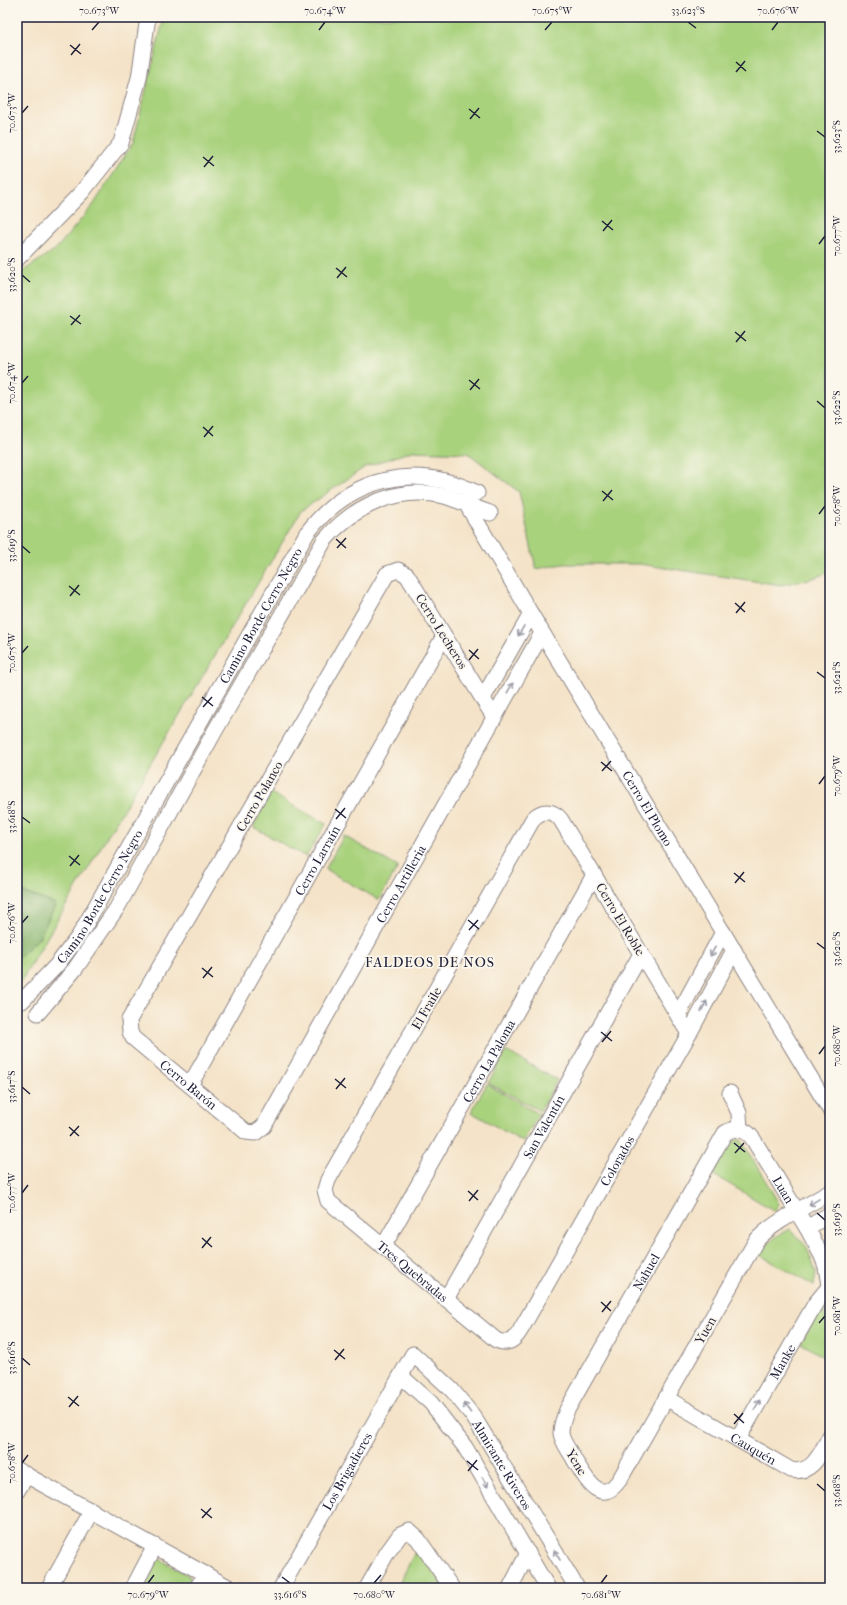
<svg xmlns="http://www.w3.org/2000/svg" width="847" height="1605" font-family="'IM FELL French Canon',serif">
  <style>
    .green { fill: #a9d27d; stroke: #667a5c }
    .forest { fill: #86b46c; stroke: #546b54 }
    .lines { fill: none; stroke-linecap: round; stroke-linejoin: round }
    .street-casing { stroke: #8b8282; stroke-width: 17 }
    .street { stroke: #fff; stroke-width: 15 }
    .oneway { stroke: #9c9ca7 }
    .ticks { fill: none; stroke: #22223b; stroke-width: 1.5 }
    .labels { text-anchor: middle; stroke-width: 3.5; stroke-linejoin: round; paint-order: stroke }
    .street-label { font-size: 13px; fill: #22223b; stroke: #fbf7ec }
    .neighbourhood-label { font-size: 14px; letter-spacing: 1px; fill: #22223b; stroke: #fbf7ec }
    .neatline { fill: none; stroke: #22223b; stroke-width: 1.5 }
    .ticks-label { font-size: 10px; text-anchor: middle; fill: #22223b }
  </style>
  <rect width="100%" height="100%" fill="#fbf7ec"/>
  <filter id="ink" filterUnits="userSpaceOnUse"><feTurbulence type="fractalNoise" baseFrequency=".025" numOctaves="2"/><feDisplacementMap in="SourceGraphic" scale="8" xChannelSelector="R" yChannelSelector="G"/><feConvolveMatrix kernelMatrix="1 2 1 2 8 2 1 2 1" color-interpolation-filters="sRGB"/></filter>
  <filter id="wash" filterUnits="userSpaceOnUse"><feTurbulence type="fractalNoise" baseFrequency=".012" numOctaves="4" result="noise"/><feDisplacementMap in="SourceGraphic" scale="16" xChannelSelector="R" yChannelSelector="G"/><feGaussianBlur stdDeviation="0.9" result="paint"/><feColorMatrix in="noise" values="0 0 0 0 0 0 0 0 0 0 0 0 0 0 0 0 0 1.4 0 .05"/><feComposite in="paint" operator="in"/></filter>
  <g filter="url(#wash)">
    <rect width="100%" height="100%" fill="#f4e3c8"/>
    <path class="green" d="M164 17H830V572L810 579 781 585 639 564H563L536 569 519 492 468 453 412 451 365 467 301 511 17 988V275L56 249 94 204 133 143Z
      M271 793 326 824 306 857 253 827Z
      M344 836 398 867 379 900 325 869Z
      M506 1051 557 1080 540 1111 488 1083Z
      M487 1084 539 1114 523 1142 471 1112Z
      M737 1140H741L777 1200 779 1204 775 1211 712 1174 731 1142Z
      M790 1229 807 1247 816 1273 814 1286 760 1255C768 1242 776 1235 790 1229Z
      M819 1312H824L830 1329V1361L801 1343Z
      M419 1544 444 1588H397Z
      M158 1558 191 1577 185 1588H142Z"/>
    <path class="forest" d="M17 890 56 904 39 938 17 959Z"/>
  </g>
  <g filter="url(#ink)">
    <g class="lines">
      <g class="street-casing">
        <g id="street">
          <path d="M17 259 82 192 121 143 139 78 148 17"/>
          <path id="s1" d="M467 505 531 614 830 1110"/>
          <path d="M483 698 531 614"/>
          <path id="s2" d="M494 717 407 575 398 570 387 574 129 1020 130 1032 133 1038 246 1132 255 1133 264 1126 542 633"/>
          <path id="s3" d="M22 1001 56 966 79 936 307 533C350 477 414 462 477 493"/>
          <path d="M38 1013 75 969 117 908 216 729 324 541C353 506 398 485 444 496 459 500 474 508 490 513"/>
          <path d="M678 1015 723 932"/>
          <path id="s4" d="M689 1034 561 820C553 809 541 810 533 819L328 1180 325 1190 328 1201 496 1340C507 1345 514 1341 520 1331L689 1034 734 950"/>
          <path id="s5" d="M190 1085 444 636"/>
          <path d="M730 1093 739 1113 740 1129"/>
          <path id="s6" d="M830 1192C809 1205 771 1223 756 1241L620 1479C600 1508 586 1478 575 1461 571 1452 562 1443 561 1433 561 1425 564 1417 567 1410L725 1133C736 1126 746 1129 753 1139L807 1228 822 1256 826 1267 830 1291"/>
          <path d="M807 1228 830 1214"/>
          <path id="s7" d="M383 1247 594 875"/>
          <path id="s8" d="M446 1299 641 954"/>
          <path d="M401 1376 431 1403 465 1447 548 1588"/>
          <path id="s9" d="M666 1398 791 1470C813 1475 821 1452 830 1436"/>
          <path id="s10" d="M738 1439 815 1304 829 1287"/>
          <path d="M17 1470 230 1588"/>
          <path d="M17 1491 27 1475"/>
          <path d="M49 1588 92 1510"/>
          <path d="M133 1588 155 1546"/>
          <path d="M197 1588 205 1574"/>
          <path id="s11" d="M281 1588 413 1354 452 1390 473 1416 577 1588"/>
          <path d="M367 1588 387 1553 400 1535 409 1531 418 1539 452 1588"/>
          <path d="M510 1588 528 1553"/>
        </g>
      </g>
      <use href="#street" class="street"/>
    </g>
    <defs><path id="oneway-shaft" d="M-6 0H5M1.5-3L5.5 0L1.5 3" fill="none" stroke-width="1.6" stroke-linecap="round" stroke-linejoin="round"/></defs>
    <g class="oneway">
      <use href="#oneway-shaft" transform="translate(521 631) rotate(120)"/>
      <use href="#oneway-shaft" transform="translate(510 688) rotate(-60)"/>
      <use href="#oneway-shaft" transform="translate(713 951) rotate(118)"/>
      <use href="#oneway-shaft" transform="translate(704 1006) rotate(-62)"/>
      <use href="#oneway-shaft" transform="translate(814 1202) rotate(149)"/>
      <use href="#oneway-shaft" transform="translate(757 1405) rotate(-60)"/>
      <use href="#oneway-shaft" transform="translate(467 1408) rotate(-127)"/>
      <use href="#oneway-shaft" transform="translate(485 1482) rotate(59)"/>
      <use href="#oneway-shaft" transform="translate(557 1555) rotate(-121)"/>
    </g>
  </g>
  <path class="ticks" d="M688 22 696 28M92 30 99 22M319 30 325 22M545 30 552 22M772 30 778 22M70 45 81 54M71 55 80 44M736 62 746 71M736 72 745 61M469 109 480 118M22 113 28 106M470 119 479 108M817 131 825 137M203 157 214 166M204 167 213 156M602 221 613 230M603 231 612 220M819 244 825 236M336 268 347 277M22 275 30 282M337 278 346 267M70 316 81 324M71 325 80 315M735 332 746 341M736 342 745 331M469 380 480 389M22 383 28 376M470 390 479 379M817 401 825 408M203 427 213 436M204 437 213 426M602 491 613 500M603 501 612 490M819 514 825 506M336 539 346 548M22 546 30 553M337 548 346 538M69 586 80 595M70 596 79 585M735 603 745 612M736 613 745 602M469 650 479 659M22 653 28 646M469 660 478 649M817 672 825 678M202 697 213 706M203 707 212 697M601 762 612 771M602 771 611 761M819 784 825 776M335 809 346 818M22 817 30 823M336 819 345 808M69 856 80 865M70 866 79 855M734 873 745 882M735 883 744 872M468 920 479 929M22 923 28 916M469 930 478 920M817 943 825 949M202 968 213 977M203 978 212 967M601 1032 612 1041M602 1042 611 1031M819 1054 825 1046M335 1079 346 1088M22 1087 30 1094M336 1089 345 1078M69 1127 79 1136M70 1136 79 1126M734 1143 745 1152M735 1153 744 1143M468 1191 478 1200M22 1193 28 1185M469 1201 478 1190M817 1213 825 1220M202 1238 212 1247M202 1248 211 1237M601 1302 611 1311M602 1312 611 1301M819 1323 825 1316M334 1350 345 1359M22 1358 30 1365M335 1360 344 1349M68 1397 79 1406M69 1407 78 1396M734 1414 744 1423M734 1424 743 1413M467 1461 478 1470M22 1463 28 1455M468 1471 477 1460M817 1484 825 1491M201 1509 212 1518M202 1518 211 1508M282 1577 290 1583M148 1583 154 1575M374 1583 381 1575M601 1583 607 1575"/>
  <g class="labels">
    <g class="street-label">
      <text dy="5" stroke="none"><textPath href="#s3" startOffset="455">Camino Borde Cerro Negro</textPath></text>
      <text transform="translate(442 631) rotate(58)" y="5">Cerro Lecheros</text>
      <text transform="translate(259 796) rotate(-60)" y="5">Cerro Polanco</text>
      <text dy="5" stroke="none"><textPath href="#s1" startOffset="353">Cerro El Plomo</textPath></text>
      <text dy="5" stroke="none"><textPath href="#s5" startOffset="258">Cerro Larraín</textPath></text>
      <text dy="5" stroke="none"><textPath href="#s2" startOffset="1168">Cerro Artilleria</textPath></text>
      <text dy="5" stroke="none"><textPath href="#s3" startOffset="131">Camino Borde Cerro Negro</textPath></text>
      <text transform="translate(621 919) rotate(59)" y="5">Cerro El Roble</text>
      <text transform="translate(426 1008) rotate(-60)" y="5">El Fraile</text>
      <text dy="5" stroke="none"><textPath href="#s7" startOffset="214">Cerro La Paloma</textPath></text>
      <text dy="5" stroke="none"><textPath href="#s2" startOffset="795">Cerro Barón</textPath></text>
      <text dy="5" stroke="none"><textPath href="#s8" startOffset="198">San Valentín</textPath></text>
      <text dy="5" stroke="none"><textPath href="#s4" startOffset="1162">Colorados</textPath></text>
      <text dy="5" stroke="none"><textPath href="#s6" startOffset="893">Luan</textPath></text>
      <text dy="5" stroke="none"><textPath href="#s4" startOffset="829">Tres Quebradas</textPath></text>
      <text dy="5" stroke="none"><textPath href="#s6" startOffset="642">Nahuel</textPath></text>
      <text transform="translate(705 1330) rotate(-60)" y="5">Yuen</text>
      <text dy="5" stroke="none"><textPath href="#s10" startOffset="89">Manke</textPath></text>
      <text dy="5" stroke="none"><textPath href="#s9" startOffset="101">Cauquén</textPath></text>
      <text transform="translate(577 1462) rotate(59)" y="5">Yene</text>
      <text dy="5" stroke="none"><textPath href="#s11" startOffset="412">Almirante Riveros</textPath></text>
      <text dy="5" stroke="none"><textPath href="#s11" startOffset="134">Los Brigadieres</textPath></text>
    </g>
    <g class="neighbourhood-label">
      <text x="430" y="967">FALDEOS DE NOS</text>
    </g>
  </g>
  <rect width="847" height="1605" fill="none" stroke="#fbf7ec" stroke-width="44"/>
  <rect x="22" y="22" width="803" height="1561" class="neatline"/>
  <g class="ticks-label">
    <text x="99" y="14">70.673°W</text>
    <text x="325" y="14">70.674°W</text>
    <text x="552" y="14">70.675°W</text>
    <text x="688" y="14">33.623°S</text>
    <text x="778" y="14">70.676°W</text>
    <text transform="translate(11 113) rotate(-90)" y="4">70.673°W</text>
    <text transform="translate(836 137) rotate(-90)" y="4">33.623°S</text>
    <text transform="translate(836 236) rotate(-90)" y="4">70.677°W</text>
    <text transform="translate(11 275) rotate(-90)" y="4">33.620°S</text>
    <text transform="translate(11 383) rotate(-90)" y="4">70.674°W</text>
    <text transform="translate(836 408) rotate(-90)" y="4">33.622°S</text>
    <text transform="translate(836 506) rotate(-90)" y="4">70.678°W</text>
    <text transform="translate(11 546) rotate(-90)" y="4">33.619°S</text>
    <text transform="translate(11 653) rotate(-90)" y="4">70.675°W</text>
    <text transform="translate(836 678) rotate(-90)" y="4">33.621°S</text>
    <text transform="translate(836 776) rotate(-90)" y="4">70.679°W</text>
    <text transform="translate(11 817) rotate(-90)" y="4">33.618°S</text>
    <text transform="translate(11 923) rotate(-90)" y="4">70.676°W</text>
    <text transform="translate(836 949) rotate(-90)" y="4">33.620°S</text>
    <text transform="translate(836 1046) rotate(-90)" y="4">70.680°W</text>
    <text transform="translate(11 1087) rotate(-90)" y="4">33.617°S</text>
    <text transform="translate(11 1193) rotate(-90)" y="4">70.677°W</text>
    <text transform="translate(836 1220) rotate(-90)" y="4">33.619°S</text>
    <text transform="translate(836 1316) rotate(-90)" y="4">70.681°W</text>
    <text transform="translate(11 1358) rotate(-90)" y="4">33.616°S</text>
    <text transform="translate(11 1463) rotate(-90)" y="4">70.678°W</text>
    <text transform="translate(836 1491) rotate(-90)" y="4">33.618°S</text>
    <text x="148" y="1598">70.679°W</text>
    <text x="290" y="1598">33.616°S</text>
    <text x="374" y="1598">70.680°W</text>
    <text x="601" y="1598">70.681°W</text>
  </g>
</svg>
